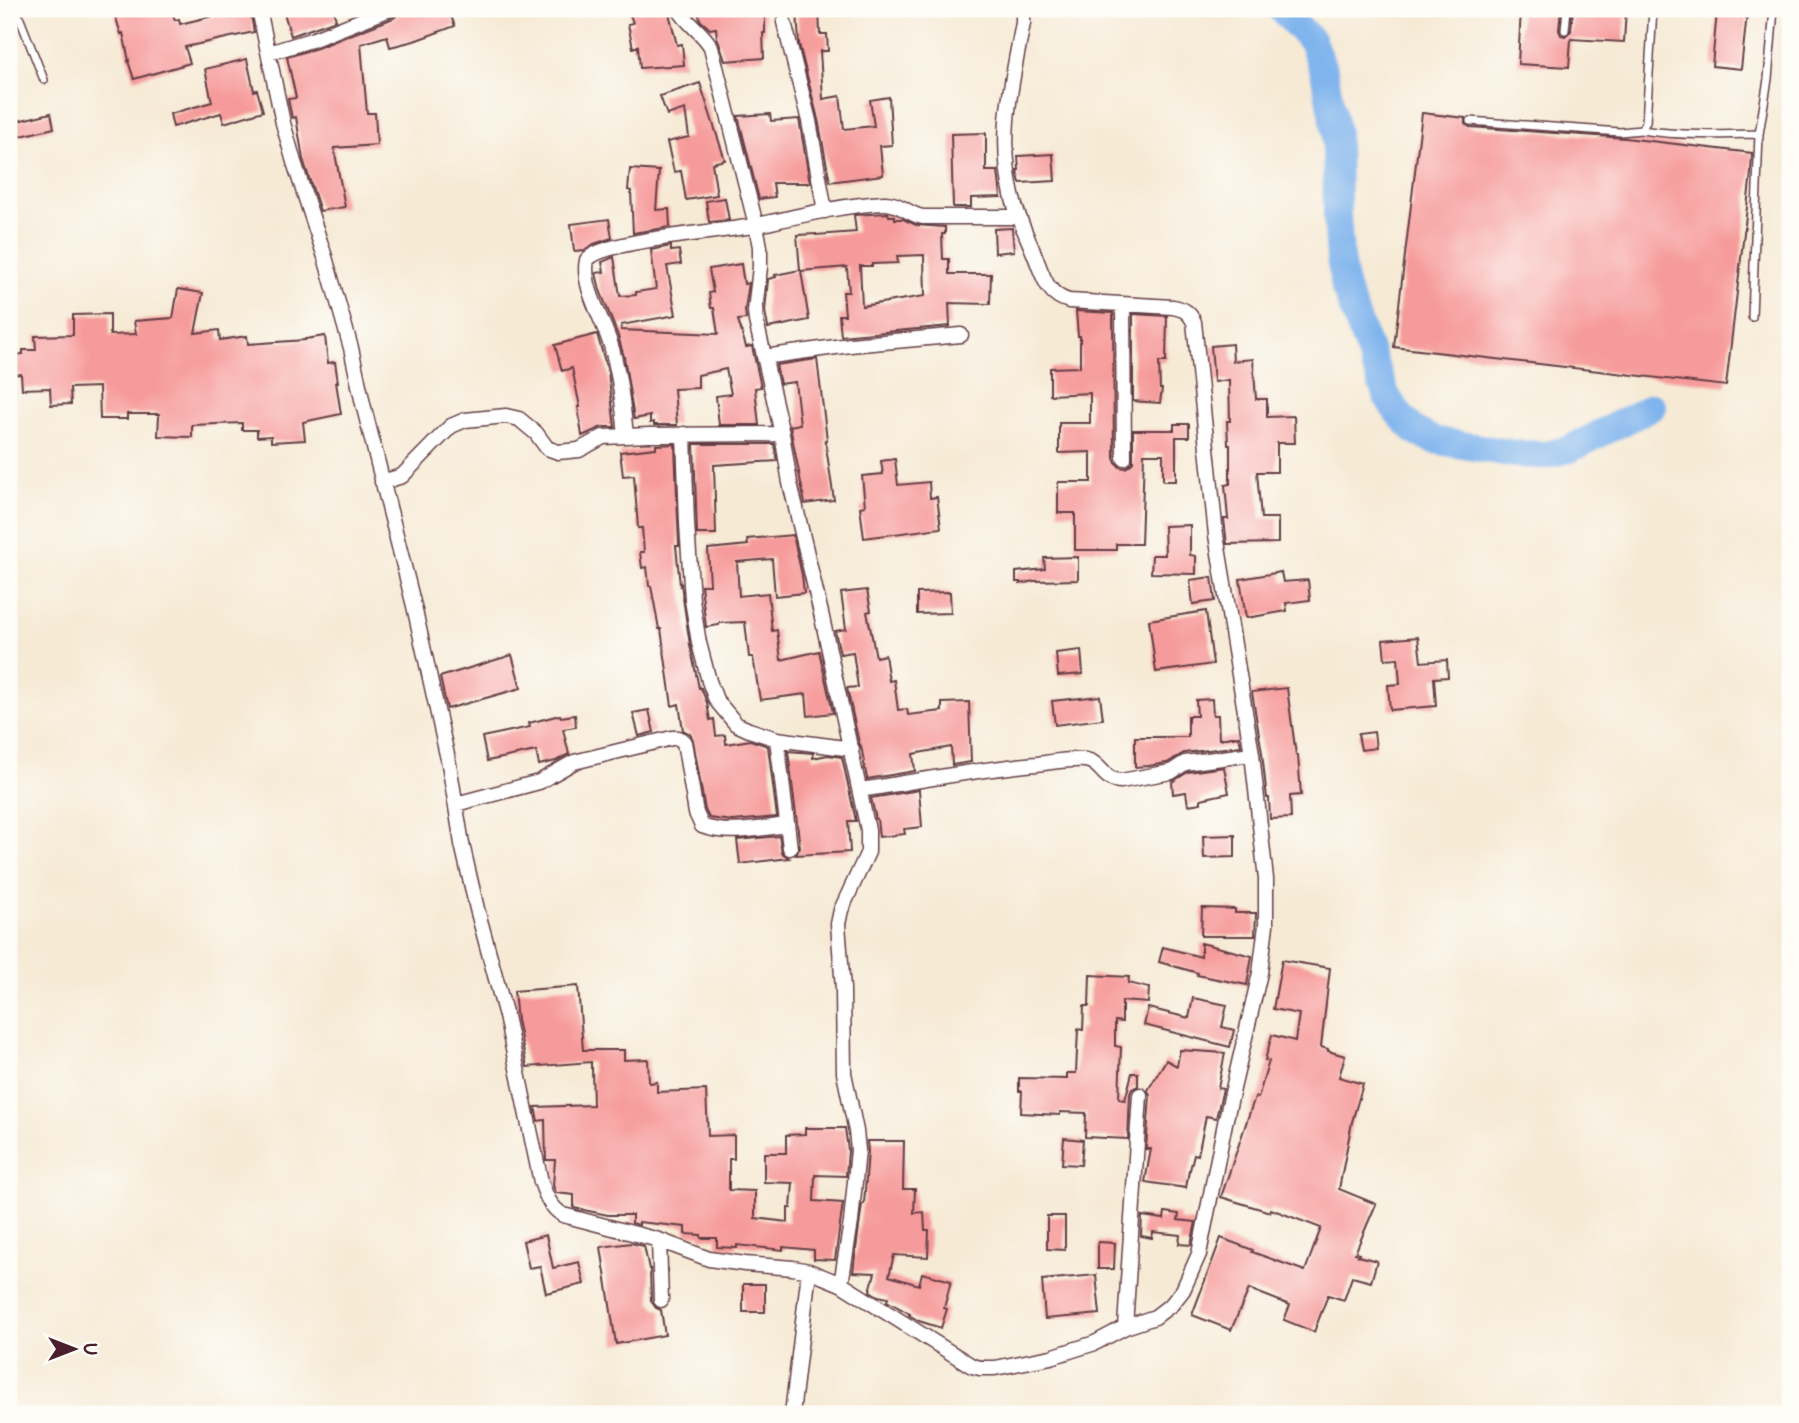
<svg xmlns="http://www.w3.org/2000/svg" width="1799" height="1423" font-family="Pangolin,sans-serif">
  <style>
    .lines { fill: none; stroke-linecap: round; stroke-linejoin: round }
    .river { stroke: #7fb4ed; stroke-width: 28 }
    .building { fill: #f69b9b; fill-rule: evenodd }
    .lane-casing { stroke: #643d44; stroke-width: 10 }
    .street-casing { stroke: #643d44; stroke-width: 17 }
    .lane { stroke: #fff; stroke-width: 7 }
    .street { stroke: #fff; stroke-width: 14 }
  </style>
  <rect width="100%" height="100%" fill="#fdfcf7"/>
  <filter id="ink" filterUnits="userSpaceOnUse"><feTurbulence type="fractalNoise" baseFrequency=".0143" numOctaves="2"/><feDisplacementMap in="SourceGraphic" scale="14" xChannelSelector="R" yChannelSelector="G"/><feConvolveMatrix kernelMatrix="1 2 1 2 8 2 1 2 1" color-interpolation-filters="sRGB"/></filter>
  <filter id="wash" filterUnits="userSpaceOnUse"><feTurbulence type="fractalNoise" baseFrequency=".00686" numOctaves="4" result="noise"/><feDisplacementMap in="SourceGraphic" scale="28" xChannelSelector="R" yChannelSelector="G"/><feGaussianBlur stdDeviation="1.57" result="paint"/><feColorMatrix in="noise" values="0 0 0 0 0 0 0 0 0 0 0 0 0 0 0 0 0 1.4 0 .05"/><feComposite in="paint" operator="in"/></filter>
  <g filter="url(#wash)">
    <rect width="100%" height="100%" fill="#f6ead5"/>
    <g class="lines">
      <path class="river" d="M1281 9 1312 41 1324 71 1336 133 1337 214 1340 258 1345 288 1387 397 1398 413 1414 430 1433 440 1515 454 1546 455 1570 449 1652 407"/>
    </g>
    <g id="blocks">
      <path class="building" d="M113 9H171L175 20 179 19 180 24 217 15 218 17 250 9 254 32 185 47 190 63 134 79 128 61H129L123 33 121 34Z
        M298 9H333L336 20 291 36 284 13Z
        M399 9H448L455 26 414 41 390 47 387 36 361 44 367 113H375L377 145 334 148 345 207 320 211 303 159 296 117 292 118 288 99 296 98 287 57 317 48 394 18 398 14Z
        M628 9H668L677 45 682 44 684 65 640 68 638 46 633 48 628 24 633 23Z
        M698 9H762L765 19V33H763L764 58 725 61 720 45 717 38 716 28 710 29 700 20Z
        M797 9H819L820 34H827L828 51H820L823 99 840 96 844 129 874 126 870 100 889 97 892 145 880 146 883 175 830 182 818 119 799 44Z
        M1521 9H1561L1559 30 1561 35 1565 36 1571 31 1573 9H1626L1624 42 1571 39 1569 67 1518 64Z
        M1717 11 1747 14 1741 69 1712 66Z
        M247 59 254 91 257 90 263 111 224 123 221 113 173 127 170 114 212 102 205 69Z
        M700 83 725 160 712 163 717 195 686 200 681 171 674 172 667 142 689 137 685 109 667 115 660 96Z
        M51 113 54 128 9 139V123Z
        M1422 113 1465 118V124L1470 127 1625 138 1752 153 1751 173 1726 386 1394 347Z
        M770 114 771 121 799 119 810 183H773L775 197 759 199 738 116Z
        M986 133V171H998L1001 197 971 198V207H953L951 134Z
        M1053 154 1055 181 1020 183 1017 170H1019L1018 156Z
        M630 169 659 171 656 210 669 209 670 227 633 233 631 191 628 190Z
        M725 198 729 220 709 222 706 201Z
        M888 213 889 216H895V219H903L916 225 945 227V234H942L943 259H949V274H991L990 304 949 303 950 326 841 336 839 315H845L843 292H849L847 267 801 271 809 320 768 328 765 311 768 279 776 277 775 275 800 270 797 235 816 234V235L856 232 854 215ZM924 255 925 296 862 306 860 266H872V264L898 263 897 256Z
        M609 219 612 238 594 244 585 250 574 251 571 224Z
        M1012 228 1014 251 995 253 994 229Z
        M671 246V251L679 250 681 264 667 266 676 315 621 325V330L718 334 714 308H711L709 293 713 292 709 269 741 264 744 284 749 283 745 310 746 319 738 320 746 347 752 346 761 387 755 388 759 425H719L716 396 731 394 726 369 698 375V388L674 389 677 425H654V422L650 423V416L634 419 624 357 618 336 600 290 596 273 604 272 602 262 614 257 620 296 636 295V292L656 289 651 250Z
        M178 289 203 293 195 333 219 330 220 340 247 336 248 344 305 340V339L325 336 328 363 335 362 338 382H336L341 414 303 422 305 440 271 442V436L257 437V430H242V423L192 425V437L158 436 159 414H127V419H100L99 387 70 388 71 404 51 405 50 388 22 389 21 374 9 375V355L23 354V350H36L35 336 73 335V315L110 314V335L136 334 134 321 173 318Z
        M1076 311 1113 313 1114 458 1116 463 1120 467 1125 468 1129 466 1133 462V430H1174V424H1189V437H1176V481H1163V454H1144L1141 544H1116V550H1075V513H1058V482H1091V452L1059 453V423H1090V393L1050 395V368L1080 367V336H1078Z
        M1133 314 1167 316 1166 362H1159L1160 389H1162L1160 403 1133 401Z
        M597 334 608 372 615 427H602L582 436 578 407H580L572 368 562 371 555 345Z
        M1232 344 1233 361 1253 359 1256 399H1267V417L1294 416 1295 443H1277V472H1257L1261 518H1278V543L1227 544 1224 519H1228L1225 485 1230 484V445H1228L1227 421H1230L1229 380 1214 382 1211 346Z
        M817 359 827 440H825L834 500 805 504 790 426 800 424 795 382 780 384 776 365Z
        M675 444 679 546H676L680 585 681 584 690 645 699 688H701L707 703 710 720 714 719 716 736 725 735 726 744 750 740 768 746 777 817 733 821 709 818 705 810 693 740 690 734 683 730 679 704 672 706 661 629H659L651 586H649L647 567 642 568 640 552H644L642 528H638L634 475 623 476 620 452 656 448V445Z
        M694 444H774L777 461 714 465 716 534H697Z
        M895 459 898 485 929 482 930 498 937 497 941 528 864 538 860 507 865 506 862 476 883 474 881 461Z
        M1190 525V555L1196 556V574L1151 573 1152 555H1165L1164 526Z
        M793 535 802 575 804 593 775 596 772 559 737 562 739 596 768 593 772 631 777 630 781 660 819 651 833 713 808 716 806 694 760 700 753 657H749L745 622 719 623V625L706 627 701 585H710L708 549 748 545 747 539Z
        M1078 557V580L1034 581 1020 584V582H1016V572L1045 569 1044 558Z
        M1281 572 1283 582 1308 580 1310 600 1286 603 1287 611 1246 618 1240 579Z
        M1212 577 1215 601 1193 604 1190 580Z
        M867 590 871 611 867 612 876 657 885 655 889 681 894 680 898 710 907 709 908 715 942 711V703L969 702 971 762 952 765 951 747 913 754 915 771 867 779 861 746 859 743 847 688 858 687 853 652 840 654 835 631 846 629 841 593Z
        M950 592 951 613 917 614V593Z
        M1206 611 1213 664 1156 672 1149 620Z
        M1418 637 1421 662 1447 660 1448 677 1434 678 1436 706 1390 710 1388 685 1400 684 1398 658 1385 659 1383 640Z
        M1081 650 1083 674 1058 676 1056 653Z
        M512 655 521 688 447 709 440 677Z
        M1287 688 1296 755H1298L1301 795 1290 796 1291 818 1270 819 1269 798H1267L1262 753 1252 692Z
        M1100 696 1103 719 1055 725 1052 701Z
        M1212 699 1213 715H1218L1219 739 1239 736 1241 746 1184 753 1167 763 1148 766 1135 767V737H1188V716H1197L1196 700Z
        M649 710 654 732 639 736 633 713Z
        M560 715 561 717 575 715 576 727 563 729 569 754 556 761 539 765 536 751 487 761 482 737 530 727 529 723Z
        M1374 732 1376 748 1361 750 1358 734Z
        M788 751 813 753V758L828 755 842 757 856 821H848L850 852 796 855 800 847Z
        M1224 767 1229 793 1201 799V803L1188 805 1186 792 1173 794 1172 782 1188 772Z
        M919 790 922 827 904 829 905 834 879 837 877 819H876L871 798Z
        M1235 835V857L1204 858 1203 836Z
        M779 836 782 853 789 858 740 864 737 840Z
        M1202 908 1235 909V913H1256L1255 936H1201Z
        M1201 943 1252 956 1247 985 1197 975 1198 973 1159 962 1163 947 1201 957Z
        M1282 960 1330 968 1321 1047 1328 1049V1051L1345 1056 1339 1077 1363 1084 1352 1122 1339 1189 1376 1204 1355 1253 1359 1254 1358 1256 1377 1261 1371 1282 1352 1277 1344 1300 1328 1295 1314 1332 1284 1320 1290 1305 1249 1289 1231 1330 1192 1315 1221 1238 1253 1250 1252 1252 1305 1271 1321 1228 1271 1209 1270 1212 1221 1197 1255 1097 1258 1098 1269 1061 1265 1060 1272 1035 1295 1041 1299 1014 1273 1009Z
        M1090 975 1129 977 1128 983 1149 988 1148 1003 1122 1001V1022L1115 1021V1046L1121 1047 1119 1099 1125 1100 1132 1073H1138V1086L1132 1089 1130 1094 1128 1139 1085 1137 1086 1113 1060 1112V1115L1021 1113 1022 1091H1019V1078L1067 1079V1073H1076L1078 1029 1083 1030 1084 1006H1089Z
        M578 986 583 1050H624V1060L648 1059 649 1083 657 1082V1092L706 1090 708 1136 734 1135V1159H729V1190L755 1191V1218L788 1222V1208H791L793 1183 764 1182V1153H786V1135L805 1134V1128H845L848 1150 846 1176 815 1175 814 1201 843 1203 835 1260 814 1259V1250L783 1247V1250L737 1245V1248L717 1247V1238H701V1235L685 1234V1227L639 1222V1225L632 1223V1215H608L574 1208V1195L556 1193 553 1185 555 1160H546L545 1120 538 1121 535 1107 593 1105 592 1068H591V1062L527 1067 517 1020 514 991Z
        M1193 998 1227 1005 1222 1027 1234 1030 1230 1047 1144 1025 1148 1008 1189 1018Z
        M1180 1050 1225 1053 1218 1088 1223 1089 1216 1118 1206 1116 1198 1155 1194 1154 1190 1170H1189L1186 1188 1145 1182 1151 1149H1146L1150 1096 1148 1090 1166 1060 1177 1066Z
        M1064 1138 1083 1140 1081 1165 1062 1164Z
        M867 1141H904L903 1189H915L914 1213 924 1212 925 1230H929L928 1257 894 1255 889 1276 919 1285 922 1273 951 1281 944 1308 947 1309 941 1328 919 1321 909 1315 910 1314 887 1301 888 1298 878 1296 870 1291 875 1273 853 1272 862 1204H864L868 1151Z
        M1165 1212 1179 1214 1178 1220 1196 1222 1191 1245 1179 1244 1180 1235 1153 1232 1152 1238 1141 1236 1142 1216 1164 1219Z
        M1047 1216H1065V1250L1047 1249Z
        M546 1235 553 1268 579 1262 584 1284 546 1293 540 1266 529 1268 523 1241Z
        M1098 1242 1115 1243 1114 1269H1098Z
        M631 1243 644 1246 649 1269H650L651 1301 656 1308 661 1310 665 1335 616 1344 601 1247Z
        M1096 1275 1100 1314 1045 1319 1042 1280Z
        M743 1284H765V1312H743Z"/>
    </g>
  </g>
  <g filter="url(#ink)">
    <use href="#blocks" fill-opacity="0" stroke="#643d44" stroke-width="2"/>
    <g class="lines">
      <g class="lane-casing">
        <path id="lane" d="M16 9 44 80
          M1565 30 1567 9
          M1470 121 1620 132 1641 130 1646 122 1653 9
          M1641 130C1681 136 1719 135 1759 134L1768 79 1774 9
          M1752 317 1759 134"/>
      </g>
      <g class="street-casing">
        <path id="street" d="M259 9 283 123 294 162 325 257 351 348 363 404 414 606 449 764 462 844 477 909 506 1016 541 1182C546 1196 550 1207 563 1215L659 1240 709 1259 745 1264 793 1268 809 1271 841 1284 972 1366 980 1368H995L1051 1357 1095 1343 1125 1327 1155 1317 1172 1304 1183 1290 1199 1254 1225 1123 1260 973 1266 925V879L1252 754 1216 535 1194 322C1189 312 1184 309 1173 307L1069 301C1047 295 1043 276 1035 256 1027 236 1017 216 1012 195 998 134 1012 83 1023 23V9
          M679 9C687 24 703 32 711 47L756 225 760 247V267L755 311 756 321 782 434 790 483 821 613 868 830V852L841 910 838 924 843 989 844 1073 856 1131 858 1150 851 1222 841 1284
          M784 22 809 121 825 211
          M269 53 314 39 390 9
          M1123 304 1124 458
          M764 357 850 345 961 335
          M684 434 687 524 692 600 699 643 709 681 716 700 736 724 749 730 777 739 852 749
          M626 436C623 406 620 377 612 349 605 322 581 287 587 260 603 239 727 232 758 225 798 216 842 205 884 203 899 202 909 215 923 217H1018
          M382 482 402 476 451 426 465 420 506 416 519 419 536 433 547 448 558 452 579 450 603 437 649 435 782 434
          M777 739 790 848
          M861 790C919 781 978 769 1037 764 1052 762 1070 759 1085 760 1102 762 1102 781 1121 781L1171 772 1185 763 1252 754
          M456 804 539 782 574 762 672 738H679L684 742 696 813 702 826C728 836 760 828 787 825
          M659 1240 661 1300
          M1125 1327 1140 1095
          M792 1414 809 1271"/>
      </g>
      <use href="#lane" class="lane"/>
      <use href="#street" class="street"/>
    </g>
  </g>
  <rect width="1799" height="1423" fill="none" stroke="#fdfcf7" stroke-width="35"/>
  <g transform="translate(74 1349) rotate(90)" stroke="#fdfcf7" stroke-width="5" paint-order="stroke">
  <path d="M0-5L12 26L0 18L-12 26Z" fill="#4a1f2b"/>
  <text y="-10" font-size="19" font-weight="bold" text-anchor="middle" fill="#4a1f2b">U</text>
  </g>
</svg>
